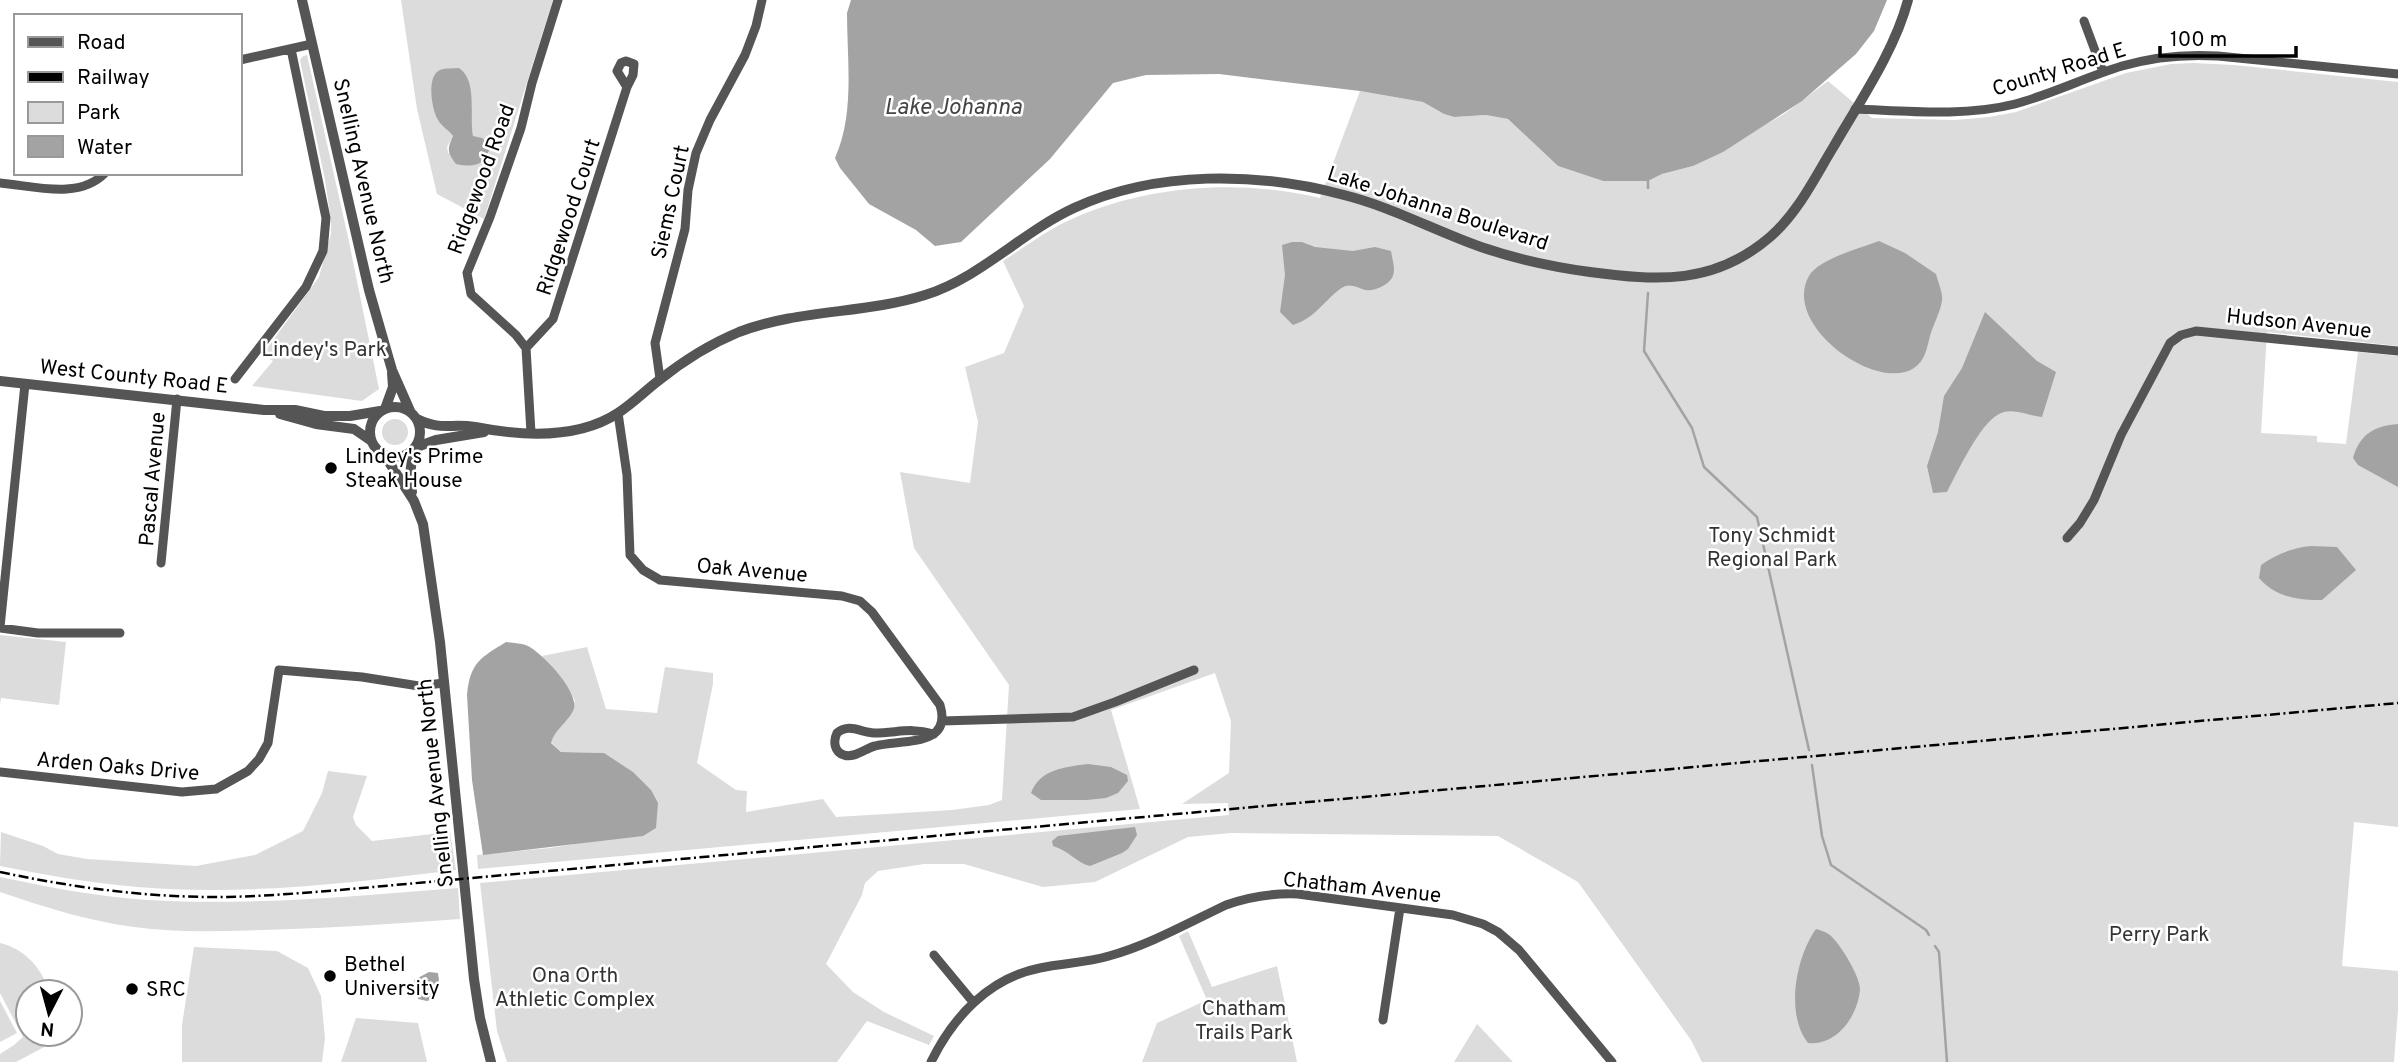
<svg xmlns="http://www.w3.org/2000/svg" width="2398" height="1062" font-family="Overpass,sans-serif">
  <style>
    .green { fill: #dcdcdc; fill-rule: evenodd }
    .water { fill: #a3a3a3 }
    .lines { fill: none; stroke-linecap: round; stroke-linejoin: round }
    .stream { stroke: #a3a3a3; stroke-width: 2.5 }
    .minor { stroke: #555; stroke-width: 9 }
    .tertiary { stroke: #555; stroke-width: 10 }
    .rail { stroke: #000; stroke-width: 2.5; stroke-dasharray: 10 3.5 2 3.5; stroke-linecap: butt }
    .poi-dot { fill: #000; stroke: #fff; stroke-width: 2.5 }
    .labels { text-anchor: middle; stroke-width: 5; stroke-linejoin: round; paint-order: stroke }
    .street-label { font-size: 21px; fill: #000; stroke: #fff }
    .park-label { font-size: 21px; fill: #333; stroke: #fff }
    .poi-label { font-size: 21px; fill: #000; stroke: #fff; text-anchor: start }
    .water-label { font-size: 23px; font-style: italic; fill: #444; stroke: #fff }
  </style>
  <rect width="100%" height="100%" fill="#fff"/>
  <path class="green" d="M401 0H553L484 219 437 194 417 109ZM471 103 470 114 473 137 491 146 487 157 448 153 447 147 453 136 437 119Z
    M307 55 348 237 379 389 362 401 252 386 273 361 267 357 266 350 319 277 331 234V220L325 180 300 60 303 56Z
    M2194 63 2234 65 2398 82V346L2267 332 2261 433 2317 436V442L2346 444 2358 352 2398 356V827L2354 822 2342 966 2398 971V1010L2394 1062H1702L1691 1040 1578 882 1498 836 1231 833 1188 837 1095 882 1043 887 964 864H924L878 871 865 883 862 895 826 964 853 992 884 1012 934 1036 929 1045 867 1021 837 1062H507L497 1031 480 883 1229 815 1228 803 1182 804 1229 773 1231 721 1215 673 1111 710 1140 809 478 869 477 855 550 848 595 841 604 753 561 752 551 742 555 731 575 701 569 689 542 656 587 647 606 709 657 713 665 667 713 673V684L697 763 736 790 747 791 746 812 823 799 836 817 952 810 989 805 1002 800 1009 685 914 548 900 472 970 483 978 422 965 367 1004 353 1024 306 1003 261C1025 247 1048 229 1072 219 1148 185 1239 179 1320 198L1360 91 1423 102 1444 114 1454 117 1486 115 1508 119 1558 166 1603 181H1648L1662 174 1693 166 1784 114 1828 81 1872 118 1955 120 1989 117 2016 112 2126 73 2171 64Z
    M382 432a13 13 0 1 1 26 0a13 13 0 1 1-26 0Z
    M0 635 66 642 59 705 1 698 0 705Z
    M328 771 367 776 353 817 356 825 372 841 450 832 456 870C351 883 243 896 137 887 91 883 45 875 0 866L1 832 43 846 58 854 87 859 196 866 255 855 303 831 322 793Z
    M0 877C49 887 98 897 148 900 252 906 355 896 458 888L460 919C394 924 328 928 262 930 219 931 177 933 134 927 88 921 44 907 0 892Z
    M1188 931 1212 987 1277 966 1297 1062H1142L1157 1023 1207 1000 1179 936Z
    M0 943C25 949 42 968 49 992H28V1034H43L41 1039 46 1046 16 1062H0V1054L14 1045 23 1037 0 993Z
    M194 947 277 951 308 968 321 996 325 1038 322 1062H182V1025Z
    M0 1001 17 1033 0 1042Z
    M356 1018 418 1023 427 1062H341Z
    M1477 1024 1513 1062H1454Z"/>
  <path class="water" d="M851 0H1887L1874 31 1856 54 1802 101 1723 152 1693 166 1662 174 1648 181H1603L1558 166 1508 119 1486 115 1454 117 1444 114 1423 102 1360 91 1219 74 1146 75 1113 83 1050 159 961 242 935 246 916 230 869 204 840 168 835 158C855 114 847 60 847 13Z
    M459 68C478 81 469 115 473 136L482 138 491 146C484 165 476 168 456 164 447 152 447 149 453 136 449 130 442 127 438 120 432 110 427 81 437 72 442 67 452 69 459 68Z
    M1879 241 1905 253 1936 274C1938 282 1943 293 1942 300 1941 311 1933 325 1930 336 1927 348 1925 361 1914 368 1877 393 1781 325 1809 276 1818 259 1861 248 1879 241Z
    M1292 242H1302L1315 247 1353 251 1375 247 1391 251C1394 268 1399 278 1381 287 1376 289 1371 291 1365 290 1356 287 1349 282 1340 289 1323 302 1315 318 1293 325L1280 312 1285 275 1282 245Z
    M1985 312 2037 361 2056 372 2042 417C2029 416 2012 407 1999 414 1980 423 1957 473 1947 492L1933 493 1927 466 1938 432 1944 396 1962 368Z
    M2398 424V487L2358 465 2353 458C2360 434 2374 426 2398 424Z
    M2311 546 2337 547 2356 570 2322 600C2298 601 2274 596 2259 578L2261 565C2276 554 2292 548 2311 546Z
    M506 642C512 643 521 643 528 646 542 653 582 694 573 711 567 723 555 729 551 743L561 752 604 753 633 772 651 790 658 803 656 828 643 836 483 855 472 780 467 695C470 663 480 658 506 642Z
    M1088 764 1111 767 1127 775 1128 781 1118 793 1106 798 1087 800H1041L1031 793C1040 769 1065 767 1088 764Z
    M1135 827 1137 835 1128 849 1122 853 1090 866C1077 863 1068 850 1053 846L1052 841 1058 836Z
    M1816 929C1820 930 1823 931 1827 933 1838 939 1860 976 1860 989 1858 1016 1837 1046 1808 1043 1785 1014 1796 957 1816 929Z
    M429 972 438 973 439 980 433 999 427 1001 418 999 414 980Z"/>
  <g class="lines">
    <path class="stream" d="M1648 188V181
      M1648 293 1644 351 1692 428 1704 467 1757 517 1809 750
      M1812 765 1822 836 1831 865 1926 930 1929 935
      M1935 946 1939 952 1947 1062"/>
    <path class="minor" d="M2084 21 2103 72
      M240 60 312 44
      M1855 109C1908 111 1963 117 2015 104 2052 94 2086 77 2122 66 2153 57 2186 54 2218 56L2398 74
      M0 183C34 186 79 200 105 173
      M526 348 553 319 627 87 633 75 634 64 626 61 621 63 617 71 627 87
      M235 379 306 287 323 251 326 218 291 49
      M660 379 655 343 685 229 688 190 696 153 710 120 745 55 756 26 762 0
      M618 413 627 475 630 555 643 570 660 580 842 596 860 601 872 612 940 705C953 748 901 739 875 746 866 748 854 759 844 755 834 752 833 741 837 733 849 723 860 732 874 733 898 733 909 727 934 734
      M531 433 526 348 516 335 471 294 467 273 490 217 521 128 532 83 558 0
      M2067 538 2080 523 2094 500 2121 435 2170 343 2181 335 2196 331 2398 351
      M161 563 177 399
      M0 627 25 384
      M0 628 38 633H120
      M942 721 1073 717 1115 702 1194 670
      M0 772 182 792 216 789 248 771 259 759 268 743 279 670 362 677 419 686 444 683
      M934 955 973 1002
      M1383 1020 1400 908
      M931 1062C953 1017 989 978 1040 968 1063 963 1086 963 1109 956 1149 945 1188 923 1226 905 1251 896 1273 893 1298 894L1453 915 1483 924 1498 932 1519 950 1612 1062"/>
    <path class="tertiary" d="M302 0 369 290 392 370 411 413
      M0 381 264 410H295L324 416H350L380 411
      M370 432a25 25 0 1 1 50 0a25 25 0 1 1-50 0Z
      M385 409 393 387 392 373
      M280 414 316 424 354 429 370 440
      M417 419C441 431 451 423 475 427 521 436 577 440 618 413 632 404 645 391 658 381 683 361 710 344 739 332 799 309 865 314 925 295 980 278 1022 232 1074 208 1156 170 1258 172 1344 195 1392 207 1435 231 1481 247 1516 259 1554 267 1590 272 1658 281 1714 285 1770 237 1798 213 1815 177 1834 146 1860 101 1895 50 1908 0
      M414 448 436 440 484 432
      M385 456 414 501 423 524 440 642 474 979 480 1018 491 1062
      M412 492 410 475 413 451"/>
    <path class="rail" d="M0 872C75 888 151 898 228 897 265 896 303 893 340 890L2398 703"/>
  </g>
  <g class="poi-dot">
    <circle cx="331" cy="468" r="7"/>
    <circle cx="330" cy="976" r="7"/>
    <circle cx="132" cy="989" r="7"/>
  </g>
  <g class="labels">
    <g class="street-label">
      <text transform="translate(2059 69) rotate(-17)" y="7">County Road E</text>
      <text transform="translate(481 179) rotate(-70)" y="7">Ridgewood Road</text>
      <text transform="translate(364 181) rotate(77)" y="7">Snelling Avenue North</text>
      <text transform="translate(670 202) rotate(-78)" y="7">Siems Court</text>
      <text transform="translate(1438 208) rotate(18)" y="7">Lake Johanna Boulevard</text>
      <text transform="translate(568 217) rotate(-72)" y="7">Ridgewood Court</text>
      <text transform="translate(2299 323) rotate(6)" y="7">Hudson Avenue</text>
      <text transform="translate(134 376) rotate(6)" y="7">West County Road E</text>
      <text transform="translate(152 479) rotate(-85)" y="7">Pascal Avenue</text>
      <text transform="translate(752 570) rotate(5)" y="7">Oak Avenue</text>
      <text transform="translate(118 766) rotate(5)" y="7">Arden Oaks Drive</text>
      <text transform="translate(435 783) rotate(-96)" y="7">Snelling Avenue North</text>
      <text transform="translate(1362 887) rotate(6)" y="7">Chatham Avenue</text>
    </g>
    <g class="park-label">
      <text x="324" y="356">Lindey's Park</text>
      <text x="1772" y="542">Tony Schmidt<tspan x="1772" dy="24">Regional Park</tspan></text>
      <text x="2159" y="941">Perry Park</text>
      <text x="575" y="982">Ona Orth<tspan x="575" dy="24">Athletic Complex</tspan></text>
      <text x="1244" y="1015">Chatham<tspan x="1244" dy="24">Trails Park</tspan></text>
    </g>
    <g class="poi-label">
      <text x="345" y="463">Lindey's Prime<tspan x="345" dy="24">Steak House</tspan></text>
      <text x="344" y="971">Bethel<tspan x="344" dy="24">University</tspan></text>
      <text x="146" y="996">SRC</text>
    </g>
    <g class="water-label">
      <text x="953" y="114">Lake Johanna</text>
    </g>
  </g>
  <rect x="14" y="14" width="228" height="161" fill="#ffffff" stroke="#999999" stroke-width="2"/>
  <rect x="28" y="37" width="35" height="10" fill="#555555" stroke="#999999" stroke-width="2"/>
  <text x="77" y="49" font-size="21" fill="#000000">Road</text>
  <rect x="28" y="72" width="35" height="10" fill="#000000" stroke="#999999" stroke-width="2"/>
  <text x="77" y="84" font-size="21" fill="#000000">Railway</text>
  <rect x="28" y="102" width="35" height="21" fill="#dcdcdc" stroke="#999999" stroke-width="2"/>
  <text x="77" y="119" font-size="21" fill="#000000">Park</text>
  <rect x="28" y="136" width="35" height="21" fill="#a3a3a3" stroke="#999999" stroke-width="2"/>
  <text x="77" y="154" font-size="21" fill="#000000">Water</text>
  <g transform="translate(49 1013) rotate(186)"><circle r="33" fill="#ffffff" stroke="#999999" stroke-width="2"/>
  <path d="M0-5L12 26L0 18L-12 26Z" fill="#000000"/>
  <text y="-10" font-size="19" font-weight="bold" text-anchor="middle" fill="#000000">N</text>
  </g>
  <path d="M2160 46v10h136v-10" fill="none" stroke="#000000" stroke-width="3.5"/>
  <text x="2170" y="46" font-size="21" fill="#000000" stroke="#ffffff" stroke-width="5" paint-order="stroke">100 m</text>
</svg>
